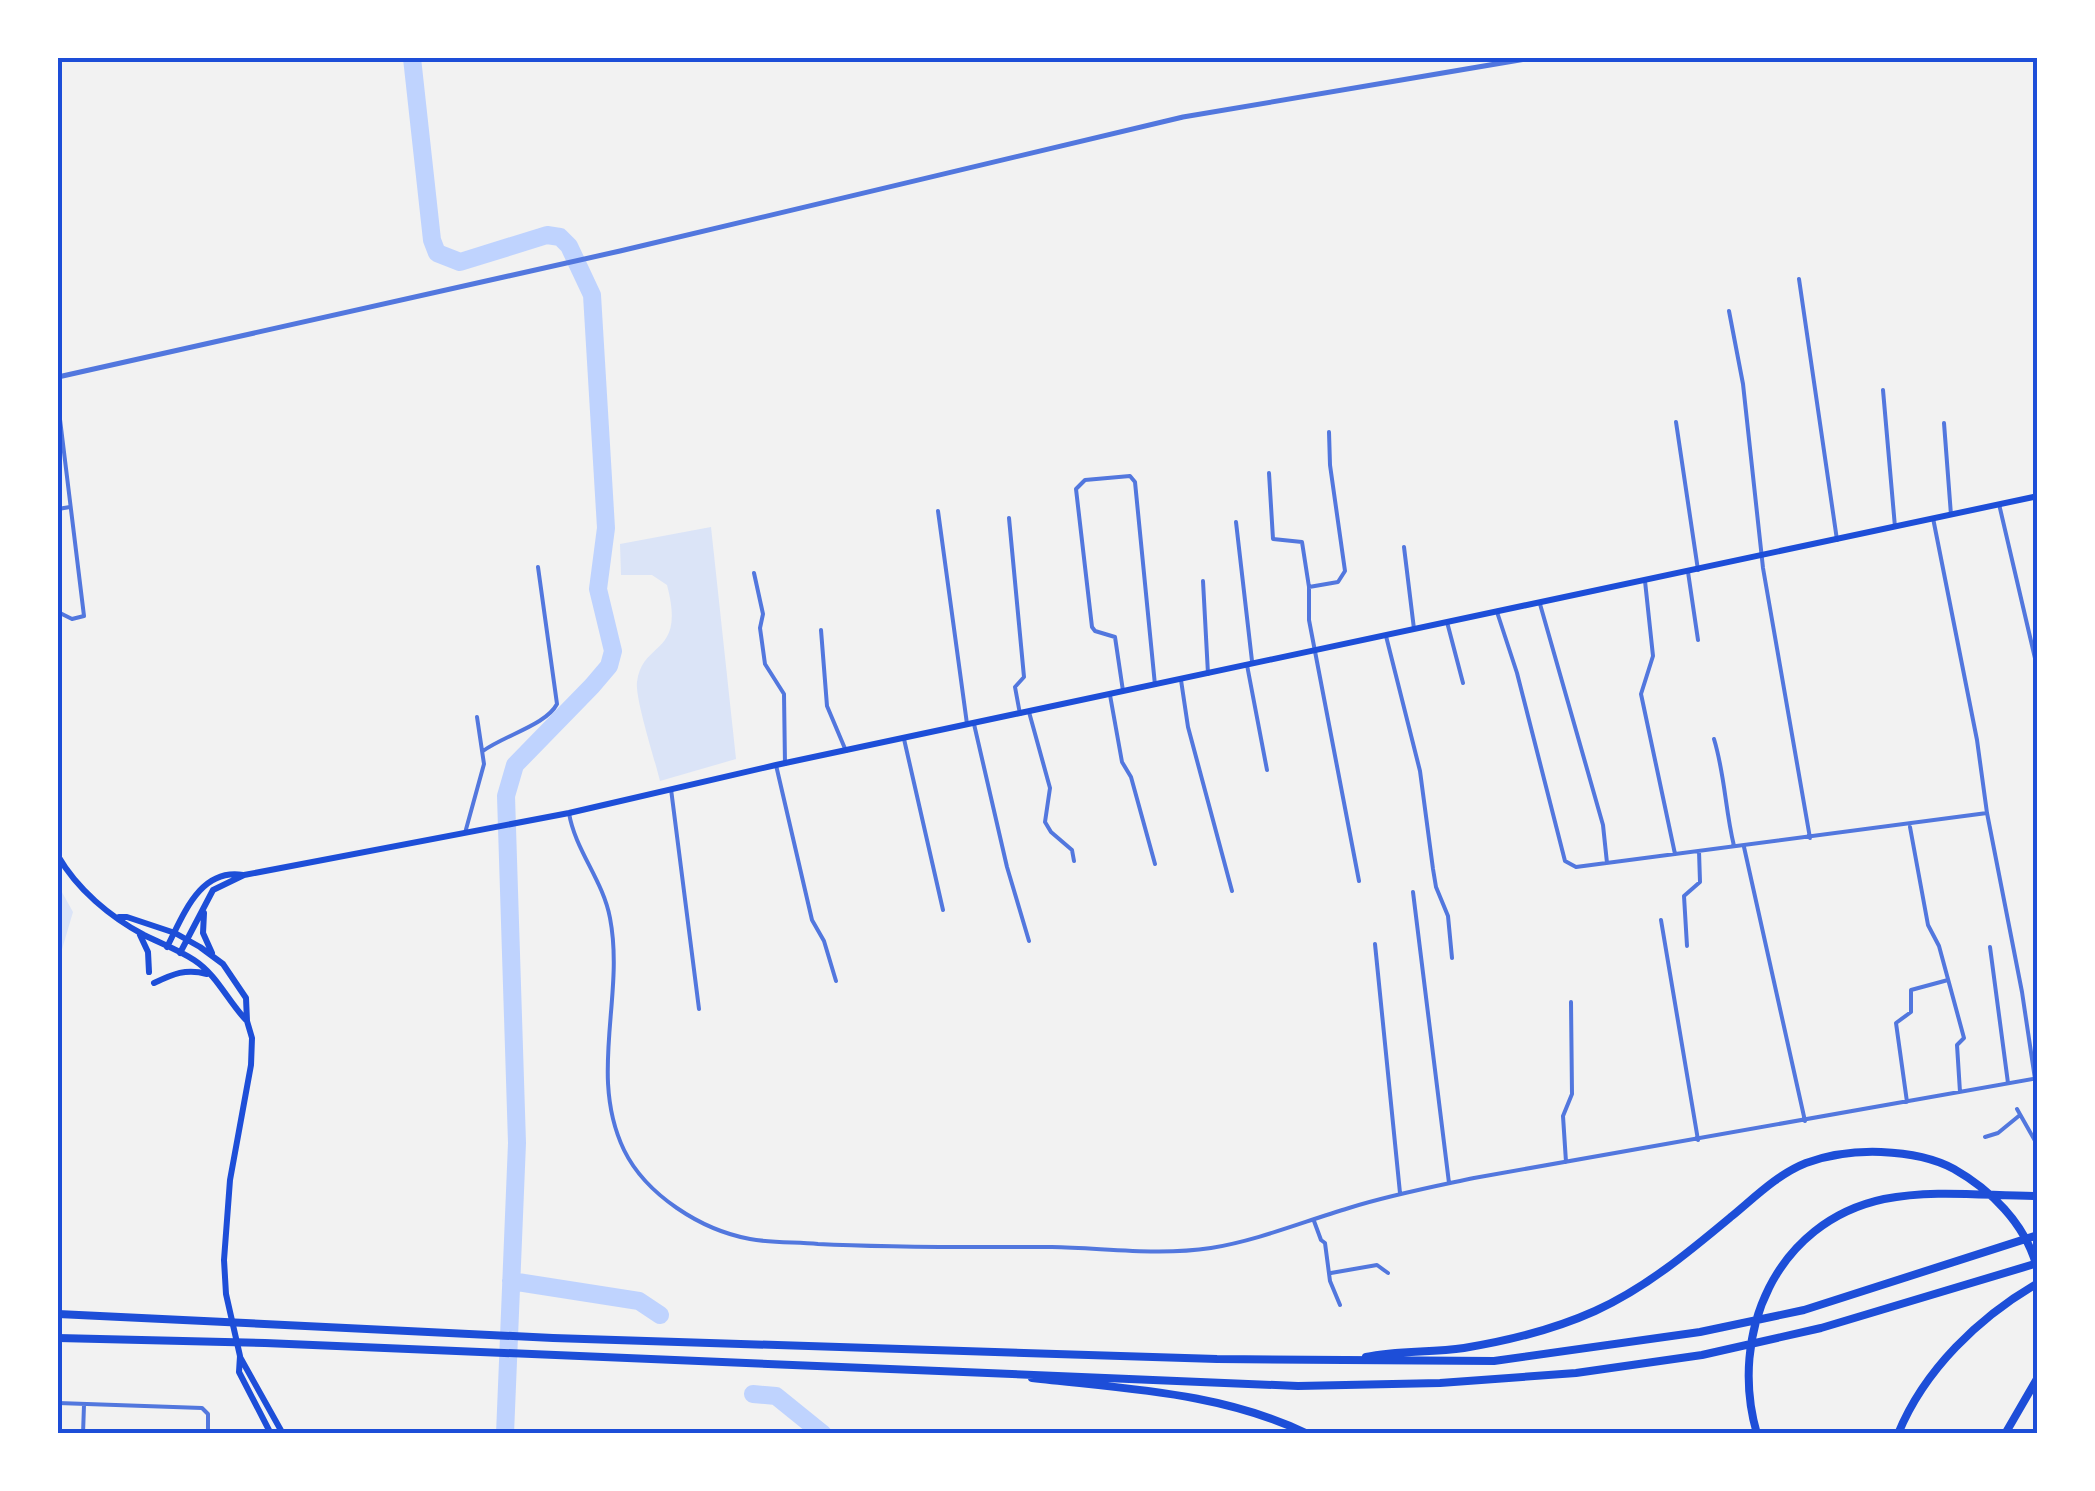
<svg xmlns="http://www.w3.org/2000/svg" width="2095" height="1491" font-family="'PT Sans Narrow',sans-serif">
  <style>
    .green { fill: #dbe4f7 }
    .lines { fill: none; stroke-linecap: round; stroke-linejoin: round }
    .river { stroke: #bfd3fe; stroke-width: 18 }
    .minor { stroke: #5277de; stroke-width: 4 }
    .tertiary { stroke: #5277de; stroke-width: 5 }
    .secondary { stroke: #1d4ed8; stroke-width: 6 }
    .motorway { stroke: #1d4ed8; stroke-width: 8 }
    .neatline { fill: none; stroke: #1d4ed8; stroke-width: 4 }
  </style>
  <rect width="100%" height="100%" fill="#f2f2f2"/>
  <path class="green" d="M711 527 736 759 660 781C655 760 635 699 637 682 643 639 686 657 667 585L652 575H621L620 544Z
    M58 885 73 912 58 963Z"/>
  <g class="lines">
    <path class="river" d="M412 58 432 240 437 253 460 262 547 235 560 237 569 246 592 295 606 528 598 589 613 651 609 666 592 686 515 765 506 796 517 1143 505 1434
      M511 1281 639 1301 660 1315
      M753 1394 776 1396 823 1434"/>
    <path class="minor" d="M1799 279 1837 540
      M1729 311 1743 384 1763 568 1810 838
      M1883 390 1895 527
      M58 403 84 616 72 619 58 612
      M1676 422 1698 570
      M1944 423 1951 515
      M1269 473 1273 539 1302 542 1309 587V620L1359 881
      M1999 504 2038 671
      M58 509 70 507
      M938 511 967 724
      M1009 518 1024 677 1015 687 1020 714
      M1933 518 1977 740 1987 813 2022 992 2035 1079
      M1236 522 1252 661
      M1404 547 1414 629
      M1688 572 1698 640
      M754 573 763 614 760 628 765 664 784 694 785 764
      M1203 581 1208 674
      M1645 581 1653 656 1641 694 1675 854
      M1309 587 1338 582 1345 571 1330 465 1329 432
      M1540 604 1603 825 1607 863
      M1497 612 1517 673 1565 861 1576 867 1987 813
      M1447 622 1463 683
      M821 630 827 706 846 751
      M1386 636 1420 771 1433 869 1436 887 1448 916 1452 958
      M1247 665 1267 770
      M1181 680 1188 727 1232 891
      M1123 691 1115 637 1095 631 1092 627 1076 489 1085 480 1130 476 1135 482 1155 685
      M1110 695 1122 762 1131 777 1155 864
      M1029 712 1050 788 1045 822 1051 832 1072 850 1074 861
      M974 724 1007 867 1029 941
      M904 739 943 910
      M1714 739C1725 775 1725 809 1734 846
      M483 751C505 735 546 725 557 704L538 567
      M776 765 812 920 824 941 836 981
      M671 789 699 1009
      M569 813C575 850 603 880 610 918 625 996 588 1075 624 1150 646 1195 701 1230 750 1239 771 1243 795 1242 818 1244 896 1248 974 1247 1052 1247 1105 1248 1158 1256 1211 1248 1259 1240 1302 1222 1349 1208 1390 1195 1432 1187 1474 1178L2038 1078
      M1910 827 1928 925 1939 946 1964 1038 1957 1045 1960 1092
      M465 833 484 764 477 717
      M1744 847 1805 1121
      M1413 892 1449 1183
      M1661 920 1698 1140
      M1375 944 1400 1193
      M1687 946 1684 896 1700 882 1699 851
      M1990 947 2008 1083
      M1907 1102 1896 1023 1911 1012V990L1948 980
      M2017 1109 2038 1146
      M1985 1137 1998 1133 2020 1115
      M1566 1162 1563 1116 1572 1094 1571 1002
      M1314 1221 1321 1240 1325 1243 1330 1281 1340 1305
      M1331 1273 1377 1265 1388 1273
      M58 1403 202 1408 208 1414V1434
      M83 1434 84 1405"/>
    <path class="tertiary" d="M58 377 620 251 1183 117 1531 58"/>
    <path class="secondary" d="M58 856C77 889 110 917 144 935 160 943 179 950 194 960 217 975 227 1000 246 1020
      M204 913 203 933 212 953
      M119 917H127L175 933 200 947 223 964 246 998 247 1021 252 1038 251 1065 230 1180 224 1260 226 1294 240 1356 239 1372 271 1434
      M140 935 148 952 149 972
      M167 947C184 914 200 868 243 875
      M180 953 213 890 244 875 569 813 776 765 2038 496
      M154 983C173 974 186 968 207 974
      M240 1357 283 1434"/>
    <path class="motorway" d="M58 1314 553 1338 1217 1359 1494 1361 1700 1332 1804 1310 2038 1235
      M58 1338 265 1343 1298 1386 1440 1383 1576 1373 1702 1355 1821 1328 2038 1263
      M1366 1357C1398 1350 1431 1353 1464 1348 1507 1341 1555 1329 1595 1311 1646 1288 1690 1251 1732 1216 1755 1197 1778 1174 1806 1163 1831 1154 1855 1151 1881 1152 1905 1153 1932 1157 1954 1169 1991 1190 2024 1223 2036 1264
      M1032 1378C1126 1389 1221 1392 1308 1434
      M1757 1434C1728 1334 1776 1222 1884 1199 1934 1189 1987 1196 2038 1196
      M1898 1434C1924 1370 1979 1317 2038 1283
      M2005 1434 2038 1377"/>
  </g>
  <rect width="2095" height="1491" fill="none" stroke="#ffffff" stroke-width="120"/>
  <rect x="60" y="60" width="1975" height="1371" class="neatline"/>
</svg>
